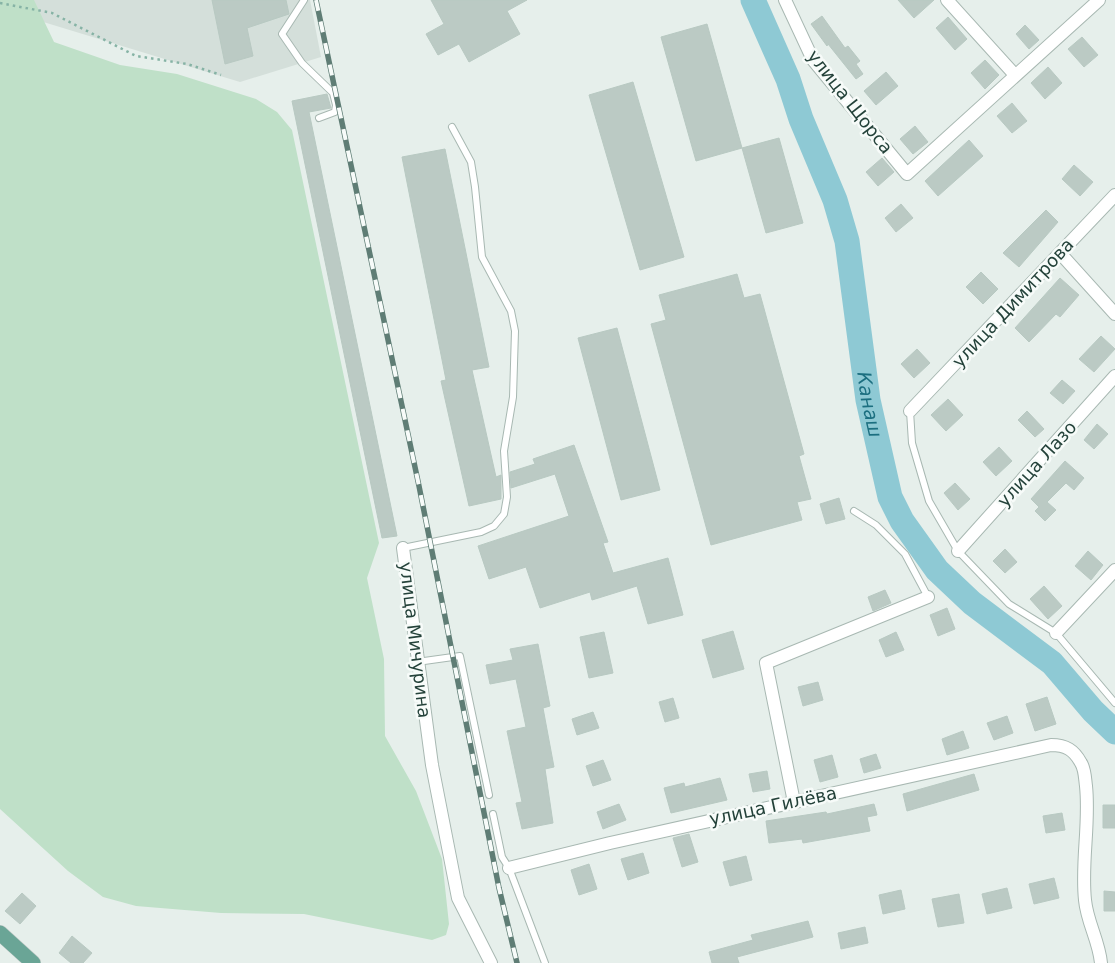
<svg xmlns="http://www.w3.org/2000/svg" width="1115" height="963" font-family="'DejaVu Sans',sans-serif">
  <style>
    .built { fill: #d4dfda }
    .green { fill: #bfe0c8 }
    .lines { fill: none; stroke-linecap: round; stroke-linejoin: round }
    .river { stroke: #8ec9d4; stroke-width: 25 }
    .building { fill: #bbcac4; stroke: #b8c9c2 }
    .service-casing { stroke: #a8b8b2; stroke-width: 8 }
    .minor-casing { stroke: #a8b8b2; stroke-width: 14 }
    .primary-casing { stroke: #c2cac8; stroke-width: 16 }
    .path { stroke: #86b3a5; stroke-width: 2.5; stroke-dasharray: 2.5 4; stroke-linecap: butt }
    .service { stroke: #fff; stroke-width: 6 }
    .minor { stroke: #fff; stroke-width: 12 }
    .primary { stroke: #6aa596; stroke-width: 15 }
    .rail-casing { stroke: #5f7d75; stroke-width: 5.5 }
    .rail { stroke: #f7fbf9; stroke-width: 4; stroke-dasharray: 11; stroke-linecap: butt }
    .labels { text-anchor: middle; stroke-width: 5; stroke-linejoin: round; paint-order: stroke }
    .street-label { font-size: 18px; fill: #24423a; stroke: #f7fbf9 }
    .water-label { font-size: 19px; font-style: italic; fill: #1c6f80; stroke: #f7fbf9 }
  </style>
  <rect width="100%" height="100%" fill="#e6efeb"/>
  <path class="built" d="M24 0H310L321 57 240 82 27 17Z"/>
  <path class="green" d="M0 0H34L54 42 120 65 177 74 256 99 277 112 292 130 379 543 367 578 384 659 385 736 416 791 442 859 449 924 446 935 432 940 304 914 221 913 136 906 103 897 68 871 0 809Z"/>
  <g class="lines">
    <path class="river" id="s1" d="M753 0 788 79 801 119 835 200 847 241 868 400 890 497 902 521 937 570 972 603 1052 663 1093 711 1115 732"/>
  </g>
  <path class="building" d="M212 0H286L289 14 247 28 253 56 225 64Z
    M431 0H527L507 11 520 34 469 62 459 44 438 55 426 34 444 24Z
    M898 0H934L914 18Z
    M822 16 845 48 848 46 860 61 856 64 863 74 856 79 828 44 827 46 811 24Z
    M948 17 967 39 955 50 936 28Z
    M707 24 742 148 696 161 661 37Z
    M1025 25 1039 40 1029 49 1016 34Z
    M1082 37 1098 55 1084 67 1068 49Z
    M985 60 999 75 985 89 971 73Z
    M1048 67 1062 83 1045 99 1031 83Z
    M886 72 898 86 876 105 864 91Z
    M633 82 684 257 640 270 589 95Z
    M327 94 331 108 309 112 397 536 382 538 292 101Z
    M1012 103 1027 121 1012 133 997 116Z
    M915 126 928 142 913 154 900 139Z
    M779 138 803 223 766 233 742 148Z
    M969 140 983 156 938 196 925 181Z
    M445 149 489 367 472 370 496 477 501 475V499L469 506 441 381 446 380 402 157Z
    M882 158 894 172 878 186 866 172Z
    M1074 165 1093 182 1080 196 1062 179Z
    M901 204 913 218 896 232 885 218Z
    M1046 210 1058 222 1019 267 1003 253Z
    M981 272 998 289 983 304 966 287Z
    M737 274 744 298 760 294 804 454 799 456 811 499 797 502 802 520 711 545 651 324 666 320 659 295Z
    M1060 278 1079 295 1060 317 1056 314 1029 342 1015 328Z
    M617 328 660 490 621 500 578 338Z
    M1101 336 1115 349 1094 372 1079 359Z
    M917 349 930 363 914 378 901 364Z
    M1062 380 1075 391 1063 404 1050 393Z
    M948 399 963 415 946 431 931 415Z
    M1027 411 1044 429 1035 437 1018 420Z
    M1097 424 1108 434 1094 449 1084 440Z
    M574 445 608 542 603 543 613 573 668 558 683 615 648 624 637 586 592 600 590 592 540 608 526 567 489 579 478 546 569 516 555 474 511 488 510 472 535 464 533 459Z
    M999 447 1012 461 996 476 983 462Z
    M1065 461 1084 478 1074 490 1066 483 1047 502 1056 510 1045 521 1035 511 1039 507 1031 499Z
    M955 483 970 499 958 510 944 493Z
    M839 498 845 519 826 524 820 504Z
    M1005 549 1017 562 1005 573 993 561Z
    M1088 551 1103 565 1091 580 1075 566Z
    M1044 586 1062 606 1048 619 1030 599Z
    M885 590 891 603 873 611 868 597Z
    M947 608 955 629 938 636 930 615Z
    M733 631 744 669 713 678 702 640Z
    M604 632 613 673 589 678 580 637Z
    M896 632 904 650 886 657 879 640Z
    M538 644 550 706 543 708 554 767 545 769 553 823 522 829 516 803 522 802 507 731 526 727 516 679 490 684 486 665 513 660 510 649Z
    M818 682 823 700 803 706 798 687Z
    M1047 697 1056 724 1035 731 1026 704Z
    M673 698 679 718 665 722 659 702Z
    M593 712 599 728 577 735 572 719Z
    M1007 716 1013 733 994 740 987 723Z
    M963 731 969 748 947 755 942 739Z
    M876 754 881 768 864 773 860 759Z
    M832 755 838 777 820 782 814 760Z
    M603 760 611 780 593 786 586 766Z
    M767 771 770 789 753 792 749 774Z
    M974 774 979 790 907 811 903 794Z
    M720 778 727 800 671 813 664 788 684 783 685 787Z
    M619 804 626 820 603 829 597 812Z
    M874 804 877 815 867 817 870 831 803 843 802 839 769 843 766 821 826 812 827 814Z
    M1103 805H1115V828H1103Z
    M1062 813 1065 830 1046 833 1043 816Z
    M689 834 698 862 682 867 673 838Z
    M643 853 649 873 628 880 621 859Z
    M746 856 752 880 730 886 723 862Z
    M589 864 597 889 579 895 571 870Z
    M1054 878 1059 898 1034 904 1029 884Z
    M1007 888 1012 908 987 914 982 894Z
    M901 890 905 909 883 914 879 895Z
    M1104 891 1115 892V911H1104Z
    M22 893 36 906 20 924 5 911Z
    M959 894 964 923 938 927 932 899Z
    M808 921 813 937 737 957 739 963H712L709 952 753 940 751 935Z
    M865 927 868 943 841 949 838 933Z
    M72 936 92 953 83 963H71L59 953Z"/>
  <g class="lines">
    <g class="service-casing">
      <path id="service" d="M304 0 282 34 302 63 333 93 336 105 335 112 319 118
        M910 411 912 443 929 501 958 551 1009 604 1056 633 1115 703
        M854 511 876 525 905 554 928 597
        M403 548 481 532 494 526 504 514 507 497 504 451 513 397 515 331 511 311 482 257 475 187 471 162 452 127
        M417 662 460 656 489 795
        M493 814 502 857 509 868 545 963"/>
    </g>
    <g class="minor-casing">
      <path id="minor" d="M785 0 813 60 907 174 1099 0
        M947 0 1015 75
        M1060 253 1115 314
        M910 411 1115 195
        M403 548 432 765 458 898 491 963
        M958 551 1115 376
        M1056 633 1115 570
        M794 802 766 663 928 597
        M509 868 610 843 1051 745C1066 745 1074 750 1081 763 1085 769 1085 779 1086 786 1090 824 1081 862 1085 900 1087 922 1099 941 1101 963"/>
    </g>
    <g class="primary-casing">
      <path id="primary" d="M0 933 33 963"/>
    </g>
    <path class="path" d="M0 3 52 13 136 56 187 64 221 75"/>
    <use href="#service" class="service"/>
    <use href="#minor" class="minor"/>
    <use href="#primary" class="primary"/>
    <g class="rail-casing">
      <path id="rail" d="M316 0 419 486 499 888 517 963"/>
    </g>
    <use href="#rail" class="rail"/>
  </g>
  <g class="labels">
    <g class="street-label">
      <text transform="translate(850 102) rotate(52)" y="6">улица Щорса</text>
      <text transform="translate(1013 303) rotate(-47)" y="6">улица Димитрова</text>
      <text transform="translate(1037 464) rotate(-48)" y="6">улица Лазо</text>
      <text transform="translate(415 640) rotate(83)" y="6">улица Мичурина</text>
      <text transform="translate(773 806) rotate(-12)" y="6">улица Гилёва</text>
    </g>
    <g class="water-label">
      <text dy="7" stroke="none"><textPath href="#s1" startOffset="424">Канаш</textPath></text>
    </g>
  </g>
</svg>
